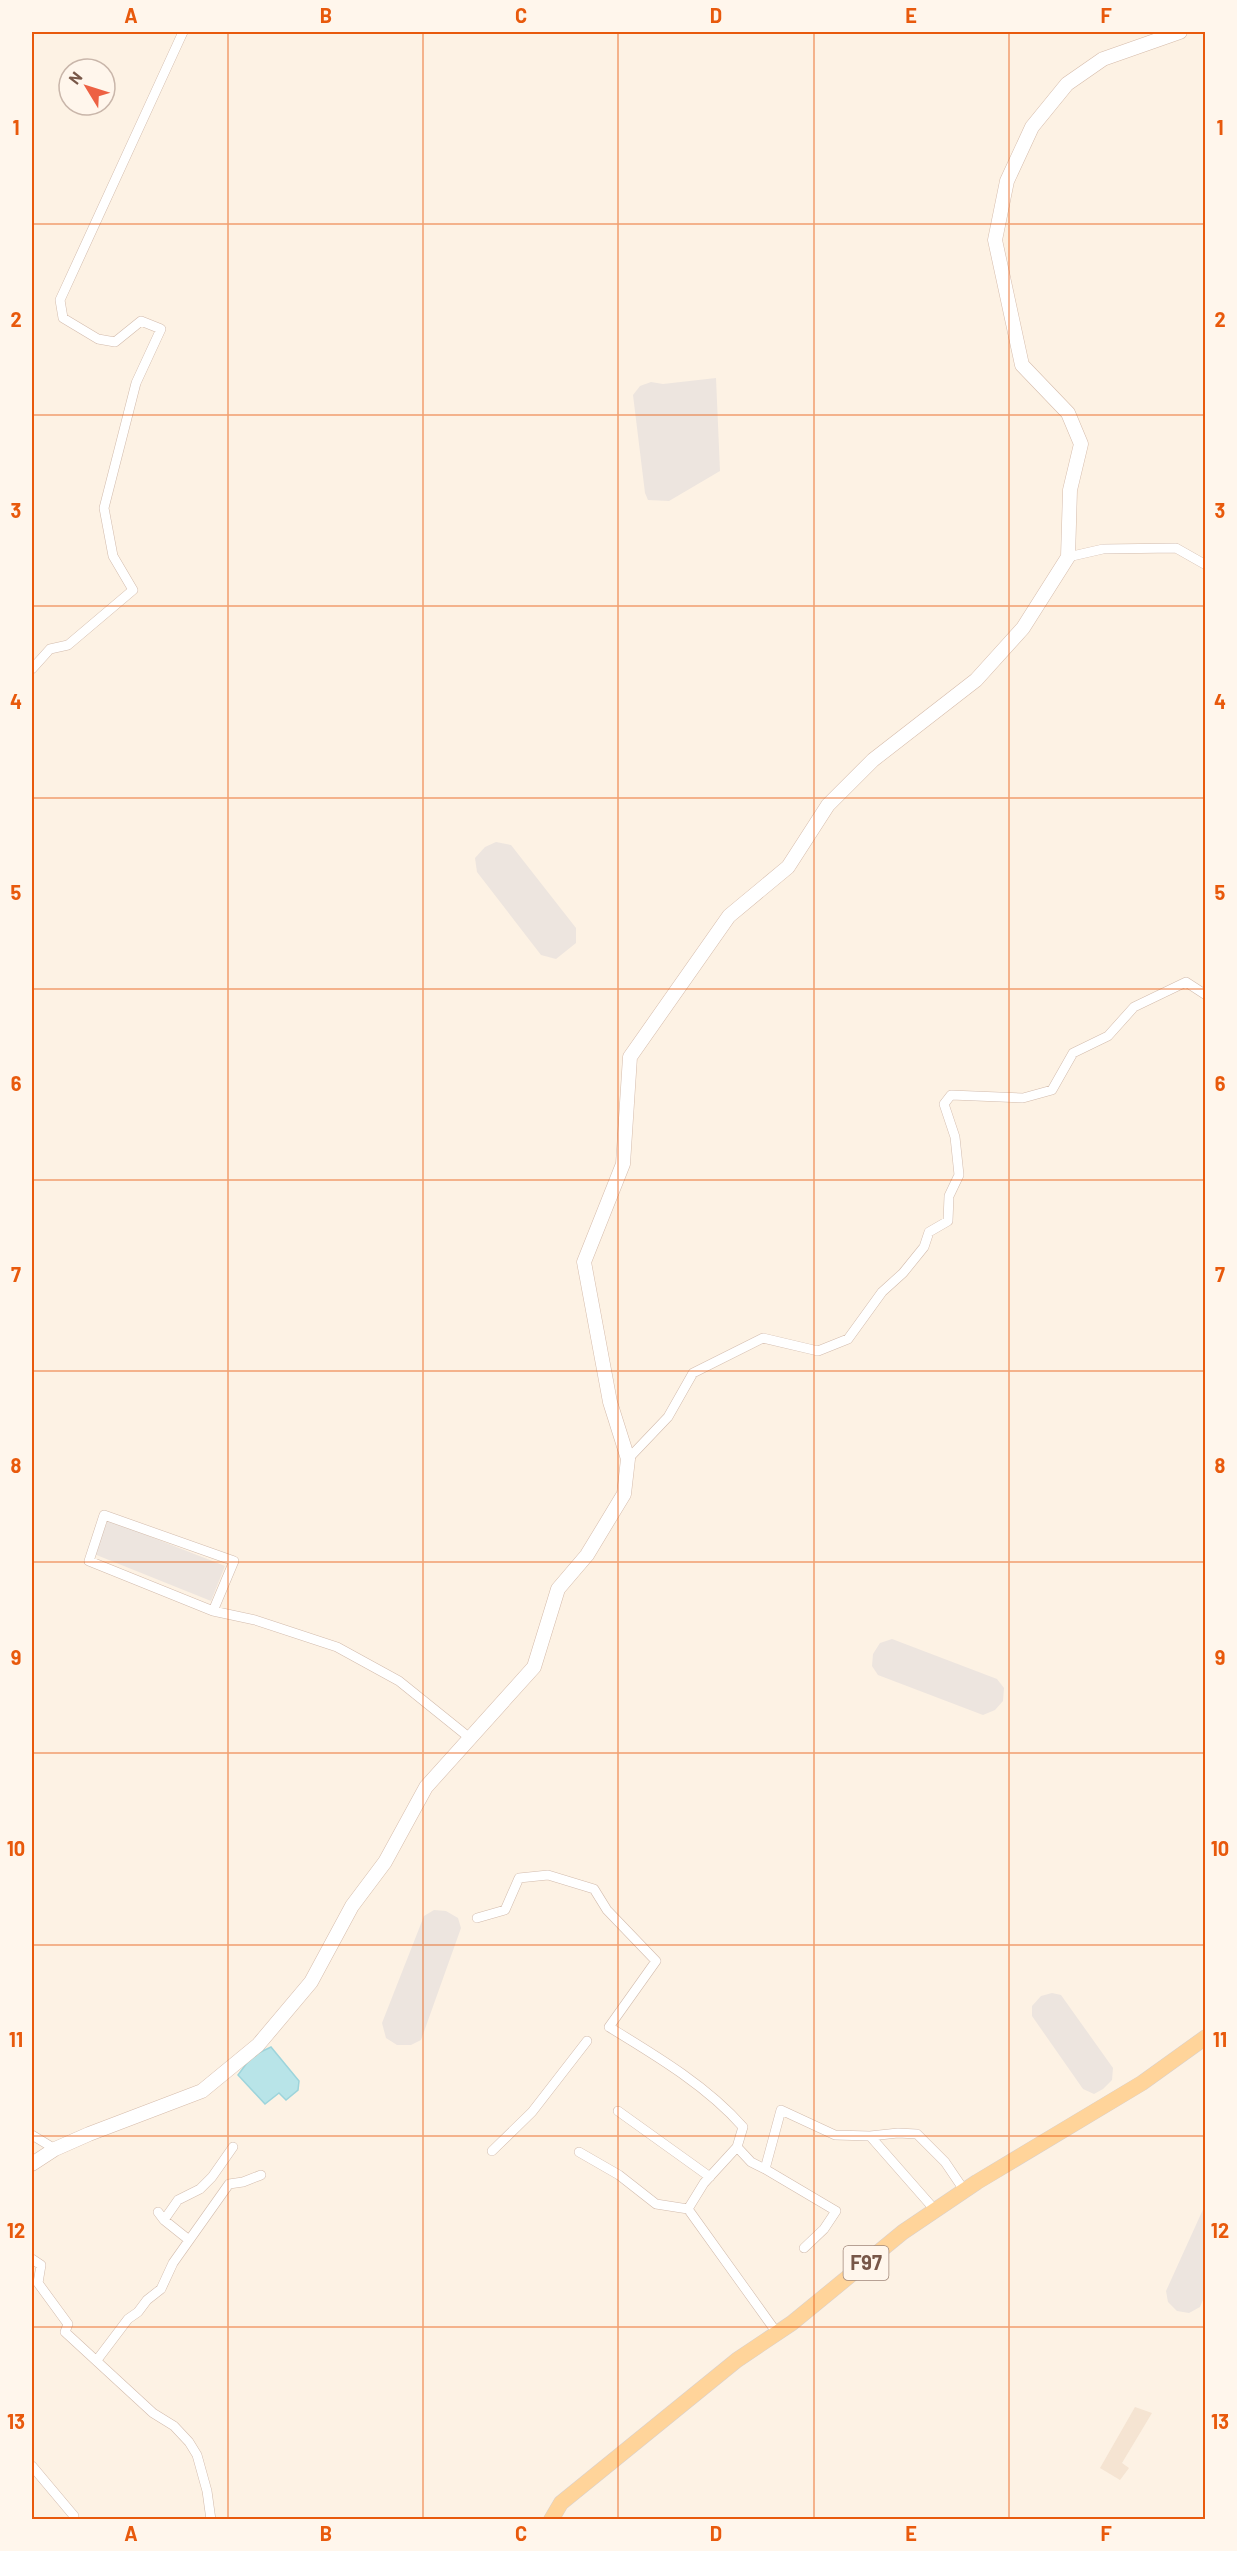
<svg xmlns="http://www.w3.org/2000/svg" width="1237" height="2551" font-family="Barlow,sans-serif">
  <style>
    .residential { fill: #f5e4d2 }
    .industrial { fill: #ede5df }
    .water { fill: #b8e4e8; stroke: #9dd4db; stroke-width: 1.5 }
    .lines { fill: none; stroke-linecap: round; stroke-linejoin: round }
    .minor-casing { stroke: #d2bbac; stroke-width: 10 }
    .secondary-casing { stroke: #d5bbaa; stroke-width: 15 }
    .primary-casing { stroke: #d9d0cc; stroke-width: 16 }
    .minor { stroke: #fff; stroke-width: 9 }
    .secondary { stroke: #fff; stroke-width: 14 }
    .primary { stroke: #ffd49a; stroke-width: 15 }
    .grid { fill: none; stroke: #e8590c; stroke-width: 1.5; stroke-opacity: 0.55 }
    .labels { text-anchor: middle; stroke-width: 4.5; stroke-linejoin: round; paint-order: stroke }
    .shield { fill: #fff6ec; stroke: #a08779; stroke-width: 1.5 }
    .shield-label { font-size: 20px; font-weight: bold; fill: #785748 }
    .neatline { fill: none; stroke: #e8590c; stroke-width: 2 }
    .grid-label { font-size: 20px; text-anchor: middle; font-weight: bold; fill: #e8590c }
  </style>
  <rect width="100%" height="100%" fill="#fdf2e4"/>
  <path class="residential" d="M1135 2407 1152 2413 1122 2463 1129 2468 1120 2480 1100 2468Z"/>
  <path class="industrial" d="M716 378 720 471 669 501 648 500 645 493 633 395 640 386 651 382 663 384Z
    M496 842 511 845 576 928V943L556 959 541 955 477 872 475 858 485 847Z
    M108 1520 225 1566 211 1601 94 1554Z
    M892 1639 997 1679 1004 1688 1003 1701 995 1710 983 1715 878 1675 872 1666 873 1654 880 1643Z
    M434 1910 446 1911 458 1918 461 1928 421 2040 411 2045H397L386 2038 382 2023 424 1916Z
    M1052 1993 1061 1995 1113 2068 1112 2080 1103 2089 1094 2094 1083 2089 1032 2016V2006L1041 1996Z
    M1205 2205V2295L1200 2307 1189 2313 1177 2311 1168 2302 1166 2291Z"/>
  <path class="water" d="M271 2047 299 2081 298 2090 286 2100 279 2093 265 2104 238 2075 252 2056Z"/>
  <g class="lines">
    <g class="minor-casing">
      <path id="minor" d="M1068 557 1103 549 1176 548 1206 565
        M32 669 50 649 68 645 133 590 113 556 104 508 136 383 161 329 141 321 115 342 98 339 63 318 60 300 183 32
        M628 1459 668 1417 693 1373 763 1338 818 1351 848 1339 882 1292 903 1273 924 1247 929 1232 948 1221 949 1196 959 1175 955 1137 944 1104 951 1095 1023 1098 1052 1090 1073 1053 1108 1036 1134 1007 1186 982 1206 995
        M213 1611 234 1561 104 1515 89 1561 213 1611 255 1620 337 1647 399 1681 471 1739
        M477 1918 505 1910 519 1878 548 1875 594 1889 607 1910 656 1961 609 2027C655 2055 707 2086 743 2127L737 2147 704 2183 688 2209 777 2333
        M618 2111 710 2177
        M32 2135 55 2149
        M737 2147 751 2162 765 2169
        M492 2151 532 2112 587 2041
        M579 2152 619 2175 656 2204 688 2209
        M935 2210 870 2136 898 2133 917 2134 945 2162 964 2190
        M158 2212 164 2220 178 2200 200 2189 212 2177 233 2147
        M164 2220 189 2240
        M804 2248 824 2229 836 2211 765 2169 781 2110 835 2135 870 2136
        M32 2259 41 2265 38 2283 68 2324 65 2332 153 2413 174 2426 189 2442 197 2455 207 2491 211 2520
        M97 2360 128 2319 138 2312 147 2300 161 2289 173 2263 229 2184 243 2182 261 2175
        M32 2466 74 2516 72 2520"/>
    </g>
    <g class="secondary-casing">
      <path id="secondary" d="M32 2164 55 2149 89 2134 202 2091 258 2045 311 1982 352 1906 385 1862 426 1787 534 1667 558 1589 587 1555 624 1494 628 1459 610 1402 584 1262 623 1164 630 1057 729 916 788 867 828 805 873 760 976 680 1023 628 1068 557 1070 490 1081 444 1068 413 1022 365 995 240 1007 181 1032 127 1067 84 1103 59 1180 32"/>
    </g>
    <g class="primary-casing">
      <path id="primary" d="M551 2520 561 2503 737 2360 792 2323 903 2232 977 2182 1142 2083 1206 2037"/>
    </g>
    <use href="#minor" class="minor"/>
    <use href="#secondary" class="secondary"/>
    <use href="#primary" class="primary"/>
  </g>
  <path class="grid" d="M228 32V2520M423 32V2520M618 32V2520M814 32V2520M1009 32V2520M32 224H1206M32 415H1206M32 606H1206M32 798H1206M32 989H1206M32 1180H1206M32 1371H1206M32 1562H1206M32 1753H1206M32 1945H1206M32 2136H1206M32 2327H1206"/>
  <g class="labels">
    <rect class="shield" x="843.5" y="2246" width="45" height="34" rx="4.5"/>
    <g class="shield-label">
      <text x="866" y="2270">F97</text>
    </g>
  </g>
  <rect width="1237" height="2551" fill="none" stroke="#fff6ec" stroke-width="66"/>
  <g transform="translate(87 87) rotate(308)"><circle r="28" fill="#fff6ec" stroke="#c9b6aa" stroke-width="1.5"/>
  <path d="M0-4.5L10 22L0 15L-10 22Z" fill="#ed6143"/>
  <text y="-9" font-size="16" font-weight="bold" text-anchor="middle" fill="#785748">N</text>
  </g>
  <rect x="33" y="33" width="1171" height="2485" class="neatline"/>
  <g class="grid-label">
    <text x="131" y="23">A</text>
    <text x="326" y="23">B</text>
    <text x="521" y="23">C</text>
    <text x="716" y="23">D</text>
    <text x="911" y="23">E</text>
    <text x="1106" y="23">F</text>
    <text x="16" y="135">1</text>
    <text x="1220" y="135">1</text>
    <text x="16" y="327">2</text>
    <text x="1220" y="327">2</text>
    <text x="16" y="518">3</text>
    <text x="1220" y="518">3</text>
    <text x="16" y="709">4</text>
    <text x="1220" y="709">4</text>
    <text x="16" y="900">5</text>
    <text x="1220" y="900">5</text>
    <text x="16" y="1091">6</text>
    <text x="1220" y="1091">6</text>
    <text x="16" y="1282">7</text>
    <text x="1220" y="1282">7</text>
    <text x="16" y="1473">8</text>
    <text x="1220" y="1473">8</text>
    <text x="16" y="1665">9</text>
    <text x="1220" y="1665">9</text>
    <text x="16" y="1856">10</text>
    <text x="1220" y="1856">10</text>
    <text x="16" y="2047">11</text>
    <text x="1220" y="2047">11</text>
    <text x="16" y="2238">12</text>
    <text x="1220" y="2238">12</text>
    <text x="16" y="2429">13</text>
    <text x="1220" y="2429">13</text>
    <text x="131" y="2541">A</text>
    <text x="326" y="2541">B</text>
    <text x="521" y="2541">C</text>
    <text x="716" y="2541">D</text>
    <text x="911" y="2541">E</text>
    <text x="1106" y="2541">F</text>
  </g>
</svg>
